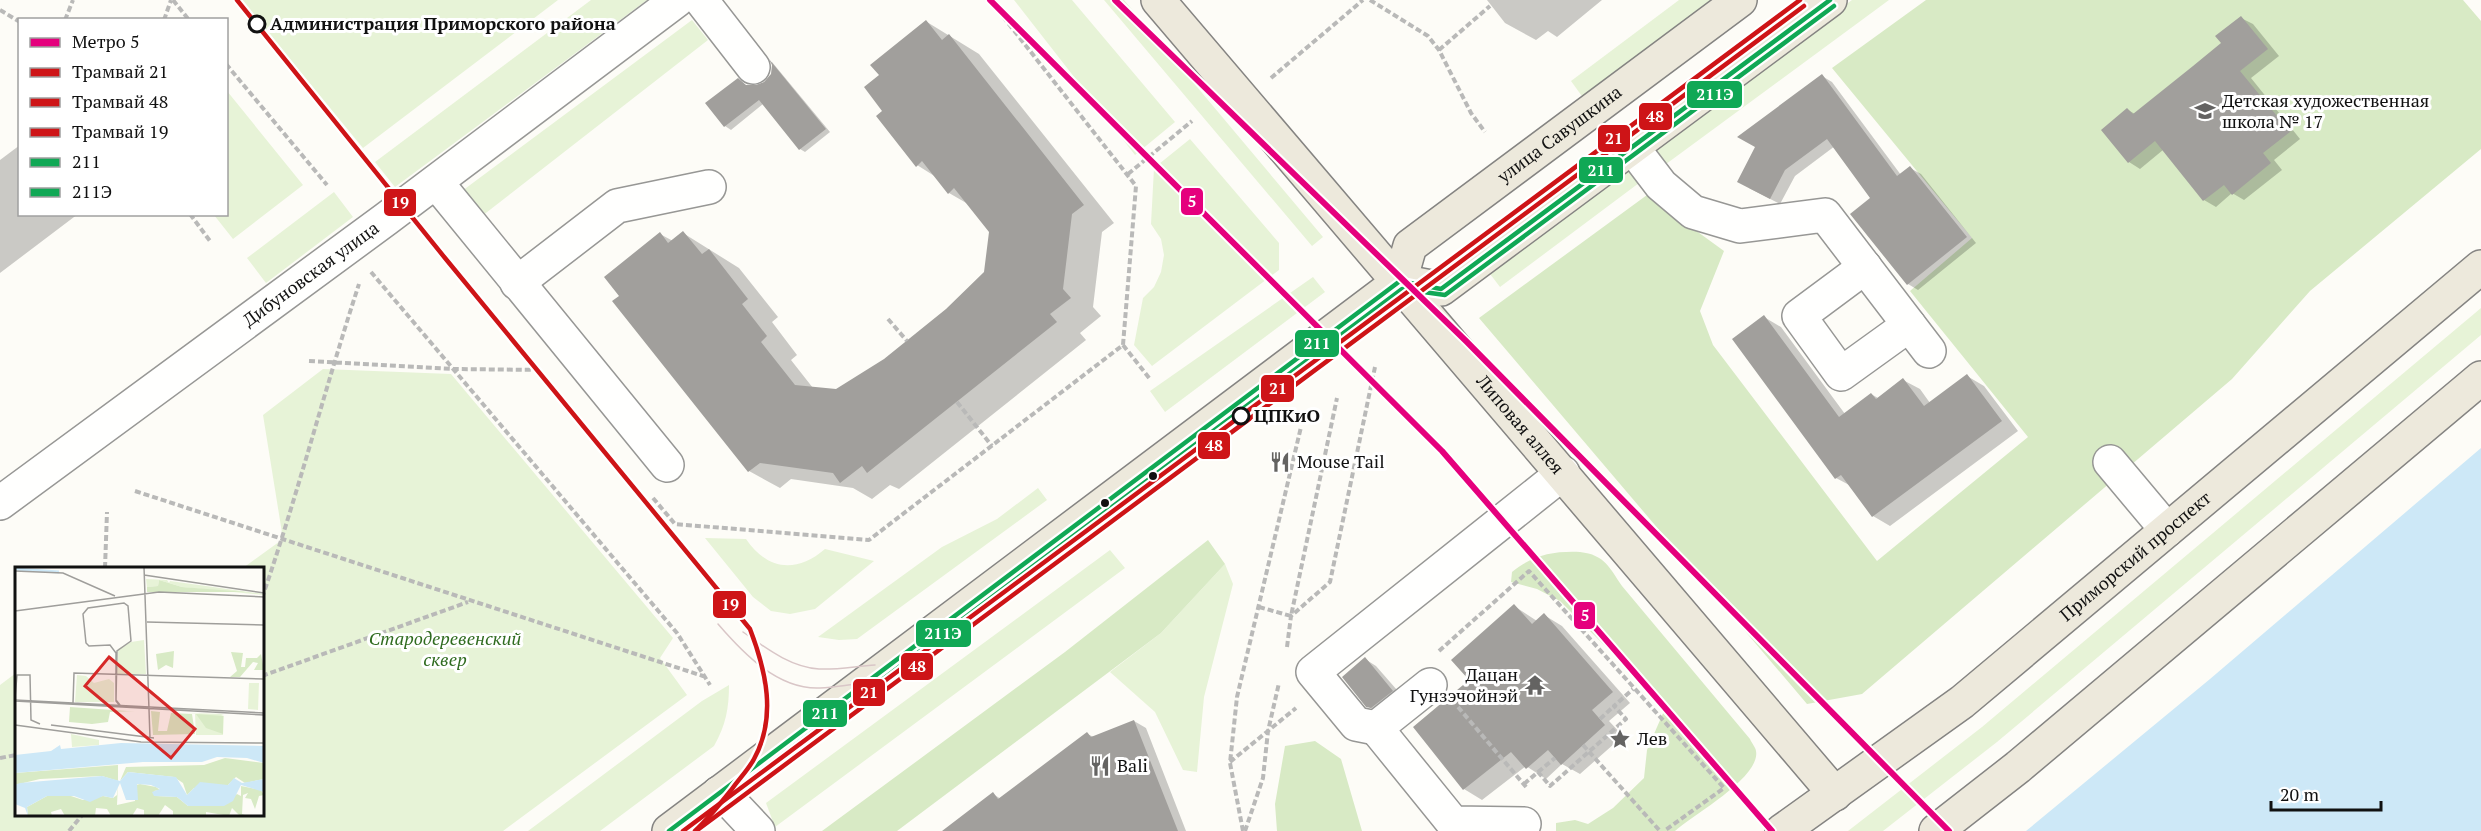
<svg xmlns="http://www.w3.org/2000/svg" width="2481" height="831" font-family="'PT Serif',serif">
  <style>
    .green { fill: #e7f3d7 }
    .forest { fill: #d8eac5 }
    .water { fill: #cde8f7 }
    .shadow { fill: #0003 }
    .building { fill: #a19f9c }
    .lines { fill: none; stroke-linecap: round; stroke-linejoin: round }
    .minor-casing { stroke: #979795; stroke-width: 36 }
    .major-casing { stroke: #858482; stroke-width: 36 }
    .path { stroke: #b9b9b8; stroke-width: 4; stroke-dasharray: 6 3; stroke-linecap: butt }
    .minor { stroke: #fffffe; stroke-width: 33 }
    .major { stroke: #ede9dc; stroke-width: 33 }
    .tram { stroke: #d9c6c7; stroke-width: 1.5 }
    .bus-1-casing { stroke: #fff; stroke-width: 9 }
    .bus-2-casing { stroke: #fff; stroke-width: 9 }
    .bus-1 { stroke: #10a855; stroke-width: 4.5 }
    .bus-2 { stroke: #10a855; stroke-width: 4.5 }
    .tram-1-casing { stroke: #fff; stroke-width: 9 }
    .tram-2-casing { stroke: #fff; stroke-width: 9 }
    .tram-3-casing { stroke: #fff; stroke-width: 9 }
    .tram-1 { stroke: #ce1417; stroke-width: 4.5 }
    .tram-2 { stroke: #ce1417; stroke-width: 4.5 }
    .tram-3 { stroke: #ce1417; stroke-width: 4.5 }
    .metro-1-casing { stroke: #fff; stroke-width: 10 }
    .metro-1 { stroke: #e5007d; stroke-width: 6 }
    .stop-dot { fill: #fff; stroke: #111; stroke-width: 3 }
    .bus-dot { fill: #111; stroke: #fff; stroke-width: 2 }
    .labels { text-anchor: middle; stroke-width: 6; stroke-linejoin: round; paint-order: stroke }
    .stop-label { font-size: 18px; font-weight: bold; fill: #111; stroke: #fff; text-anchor: start }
    .poi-label { font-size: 18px; fill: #111; stroke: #fff; text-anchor: start }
    .street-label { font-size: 18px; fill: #111; stroke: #fff }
    .park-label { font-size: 18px; font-style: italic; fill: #2f6b1f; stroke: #fff }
    .inset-river { fill: none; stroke: #cde8f7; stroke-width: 3 }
    .inset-road { fill: none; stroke: #9f9e9b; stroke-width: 1.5 }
    .view { fill: #d62828; fill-opacity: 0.15; stroke: #d62828; stroke-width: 3 }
    .inset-edge { fill: none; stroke: #111; stroke-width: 3 }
    .line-badge { stroke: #fff; stroke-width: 2 }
    .badge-label { font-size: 16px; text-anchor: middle; font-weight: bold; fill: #fff }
  </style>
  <rect width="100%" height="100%" fill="#fdfcf7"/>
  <path class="green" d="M241 0H558L363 148Z
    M591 0H647L395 187 375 162Z
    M1014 0H1072L1175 122 1135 155Z
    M1104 0H1124L1323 237 1312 246Z
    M1679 0H1718L1584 99 1571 81Z
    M1852 0H1889L1662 167 1649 149Z
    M692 20 708 40 482 216 462 191Z
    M227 91 303 185 233 239 214 215 226 214Z
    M1190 139 1279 243V270L1152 366 1134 345 1143 298 1154 287 1161 272 1164 255 1161 239 1151 224 1154 168Z
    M1626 166 1639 183 1500 287 1487 270Z
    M334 192 353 217 266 283 247 258Z
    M1313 277 1325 292 1165 412 1150 391Z
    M2481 308V335L1997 742 1883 831H1848L1982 727Z
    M323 369 451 374 673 638 660 658 687 695 503 831H0V685L16 673V814H262V568H243L283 539 263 415Z
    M1038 488 1047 500 857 639 839 640 818 637 942 547 997 519Z
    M705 538 746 539C767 570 796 574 825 549L874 561 815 609 790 614 771 611 753 597Z
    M1110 550 1125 568 775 827 766 803Z
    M1225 564 1233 584 1204 697 1197 772 1183 770 1155 712 1110 672 1161 633Z
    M729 685C729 708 726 725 714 746L600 831H528L702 701Z"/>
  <path class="forest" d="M1926 0H2463L2481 21V149L2310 291 2232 379 1862 694 1807 704 1479 318 1647 195 1724 251 1700 311 1713 345 1877 561 2028 437 1910 291 1972 238 1832 68Z
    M1208 540 1225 564 1161 633 897 831H822L1065 652Z
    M1580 552C1605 555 1609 567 1622 586L1750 739C1751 742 1756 748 1756 751 1761 777 1693 815 1675 831H1556V823L1575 820 1588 824 1613 808 1644 778 1647 750 1664 711 1657 698 1560 601 1537 589 1511 582 1512 572C1533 555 1553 551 1580 552Z
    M1315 741 1341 759 1362 831H1277L1275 804 1285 746Z"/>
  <path class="water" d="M2481 448V831H2026L2210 679Z"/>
  <path class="shadow" d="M1487 0H1602L1557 37 1548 31 1536 40 1505 23Z
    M2241 18 2253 24 2279 56 2251 78 2300 139 2274 160 2282 170 2244 200 2232 193 2216 207 2204 200 2163 150 2140 169 2129 162 2128 110 2135 114 2223 44Z
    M927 22 979 54 1114 223 1102 232 1093 307 1101 316 1080 333 1086 340 899 489 890 485 872 499 853 488 791 479 780 488 749 471 622 297 660 234 673 241 683 233 739 268 778 317 772 322 797 355 791 360 813 388 836 391 885 361 947 310 985 273 990 231 968 204 949 193 936 177 917 165 884 111 881 76Z
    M772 62 830 132 805 152 800 149 763 104 731 130 725 126 707 103 748 86 756 87 765 83 772 74Z
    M1822 76 1832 82 1901 175 1910 168 1921 174 1976 243 1918 290 1908 284 1873 198 1835 146 1795 176 1780 204 1749 188Z
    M20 145V214H78L0 273V160Z
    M1764 317 1781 327 1845 414 1871 394 1878 398 1903 380 1920 389 1930 403 1967 376 1984 386 2018 431 1890 526 1873 516 1851 486 1836 478Z
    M1514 606 1537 621 1544 615 1562 626 1630 703 1609 721 1623 736 1580 774 1562 764 1546 779 1526 766 1482 800 1464 789 1471 680Z
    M1365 659 1376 666 1404 698 1380 713 1367 706Z
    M1134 721 1146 728 1186 831H944L993 794 1001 799 1087 734 1094 737Z"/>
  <path class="building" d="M2241 16 2268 49 2240 71 2290 132 2263 153 2271 163 2232 195 2224 185 2203 201 2155 141 2128 163 2101 130 2127 108 2133 114 2193 66 2221 43 2215 36Z
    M926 20 942 40 949 34 1084 205 1072 214 1063 289 1071 298 1050 314 1057 322 867 473 862 466 840 483 833 473 760 463 748 472 612 301 619 296 604 277 660 232 668 243 683 231 702 254 709 249 748 299 742 304 767 336 761 342 795 385 836 389 884 359 946 309 984 272 989 232 954 188 948 194 922 161 916 167 876 116 882 111 864 87 879 75 870 65Z
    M769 59 826 129 799 150 759 100 724 127 705 103 738 78 746 85H756L764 82 771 74 772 65Z
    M1822 74 1897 176 1910 166 1967 237 1907 285 1850 214 1870 198 1827 139 1785 170 1770 199 1737 182 1755 147 1737 137Z
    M1764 315 1839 417 1871 393 1876 399 1903 378 1924 406 1967 374 2002 421 1872 517 1841 475 1835 479 1732 339Z
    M1514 604 1532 624 1544 613 1613 692 1592 710 1605 725 1561 765 1548 750 1526 769 1511 752 1463 790 1413 727 1469 680 1451 660Z
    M1365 657 1393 691 1371 708 1366 707 1342 677Z
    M1134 720 1178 831H942L993 792 998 799 1087 732 1091 737Z"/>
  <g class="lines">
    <g class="minor-casing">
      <g id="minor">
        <path d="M701 0 753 67"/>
        <path d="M1632 147 1661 185 1693 212 1740 226 1825 215 1929 351"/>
        <path d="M436 182 667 465"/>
        <path d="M1865 267 1799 316 1841 374 1909 325"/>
        <path d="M517 283 617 206 709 187"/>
        <path d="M2110 462 2167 530"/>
        <path id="s1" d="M0 503 386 219 677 0"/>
        <path d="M1430 685 1376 728 1453 823 1524 824"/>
        <path d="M1376 728 1356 724 1313 672 1563 473"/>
        <path d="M719 793 727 798 758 831"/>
      </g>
    </g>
    <g class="major-casing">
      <g id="major">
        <path id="s2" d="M1158 0 1835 794"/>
        <path d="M1400 281 1441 289 1830 0"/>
        <path id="s3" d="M669 831 1400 281 1410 246 1740 0"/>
        <path id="s4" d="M1782 831 1962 702 2481 267"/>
        <path d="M1936 831 2018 767 2481 378"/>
      </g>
    </g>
    <path class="path" d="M173 0 189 20
      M1370 0 1428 36 1439 50 1471 113 1485 132
      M0 10 20 22
      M65 20 73 0
      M164 20 171 0
      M1439 50 1490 6
      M226 64 327 185
      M1271 78 1363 0
      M1128 174 1192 121
      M190 214 210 241
      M371 272 677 633 710 685
      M888 319 907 341
      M1123 345 1150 379
      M309 361 453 369 542 370
      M957 402 992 446
      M135 491 703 676
      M653 498 675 524 869 540 1123 345 1136 186 990 0
      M105 568 107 512
      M262 598C298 494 325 388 359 284
      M1259 607 1291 616 1337 398
      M1287 647 1291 616 1330 582 1375 367
      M1439 651 1529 571 1724 788 1664 831
      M262 676 468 602
      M1458 707 1527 788
      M1600 719 1614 706
      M1583 745 1660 831
      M0 758 16 755
      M1230 762 1296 708
      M1538 772 1555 758
      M1524 784 1538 772 1550 786 1626 719 1614 706 1633 689
      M69 831 83 814
      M1243 831 1230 763 1237 697 1301 427
      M1245 831 1263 778 1268 731 1279 683"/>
    <use href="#minor" class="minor"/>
    <use href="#major" class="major"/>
    <path class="tram" d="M718 624C743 653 778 690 820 688 843 687 866 682 889 678
      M743 632C766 648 790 667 819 669 837 670 857 666 875 665"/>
    <g class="bus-1-casing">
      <path id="bus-1" d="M669 831 1400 281 1441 289 1830 0"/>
    </g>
    <g class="bus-2-casing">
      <path id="bus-2" d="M681 831 1402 289 1445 295 1834 6"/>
    </g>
    <use href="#bus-1" class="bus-1"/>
    <use href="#bus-2" class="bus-2"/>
    <g class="tram-1-casing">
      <path id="tram-1" d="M683 831 1800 0"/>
    </g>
    <g class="tram-2-casing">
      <path id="tram-2" d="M696 831 1804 6"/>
    </g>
    <g class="tram-3-casing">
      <path id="tram-3" d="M237 0 445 258 750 629C766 671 777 717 754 759 748 770 739 779 732 789 720 804 709 818 695 831"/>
    </g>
    <use href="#tram-1" class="tram-1"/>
    <use href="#tram-2" class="tram-2"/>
    <use href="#tram-3" class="tram-3"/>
    <g class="metro-1-casing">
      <path id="metro-1" d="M990 0 1442 451 1772 831
        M1115 0 1466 341 1949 831"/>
    </g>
    <use href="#metro-1" class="metro-1"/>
  </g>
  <defs>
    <g id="school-bare" transform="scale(1.62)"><path d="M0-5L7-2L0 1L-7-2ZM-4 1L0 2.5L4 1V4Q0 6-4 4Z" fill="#646362" stroke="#fff" stroke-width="2.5" paint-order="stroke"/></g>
    <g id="restaurant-bare" transform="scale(1.62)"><path d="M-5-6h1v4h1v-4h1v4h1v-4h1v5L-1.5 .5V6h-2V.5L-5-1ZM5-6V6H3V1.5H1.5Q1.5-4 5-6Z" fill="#646362" stroke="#fff" stroke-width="2.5" paint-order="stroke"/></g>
    <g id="temple-bare" transform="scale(1.62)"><path d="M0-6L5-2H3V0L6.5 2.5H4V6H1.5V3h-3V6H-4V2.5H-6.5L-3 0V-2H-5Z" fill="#646362" stroke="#fff" stroke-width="2.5" paint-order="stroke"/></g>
    <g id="sight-bare" transform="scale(1.62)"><path d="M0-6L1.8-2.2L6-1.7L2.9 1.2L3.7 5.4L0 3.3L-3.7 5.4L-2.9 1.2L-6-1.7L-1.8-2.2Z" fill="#646362" stroke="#fff" stroke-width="2.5" paint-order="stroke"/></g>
  </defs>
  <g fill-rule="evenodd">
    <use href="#school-bare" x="2205" y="111"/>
    <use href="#restaurant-bare" x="1280" y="462"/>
    <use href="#temple-bare" x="1535" y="685"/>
    <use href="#sight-bare" x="1620" y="739"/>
    <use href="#restaurant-bare" x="1100" y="766"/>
  </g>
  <g class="stop-dot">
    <circle cx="257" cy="24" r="8"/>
    <circle cx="1241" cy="416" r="8"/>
  </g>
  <g class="bus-dot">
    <circle cx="1153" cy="476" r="5"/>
    <circle cx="1105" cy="503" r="5"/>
  </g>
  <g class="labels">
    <g class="stop-label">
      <text x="270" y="30">Администрация Приморского района</text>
      <text x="1254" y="422">ЦПКиО</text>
    </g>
    <g class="poi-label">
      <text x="2222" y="107">Детская художественная<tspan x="2222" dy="21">школа № 17</tspan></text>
      <text x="1297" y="468">Mouse Tail</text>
      <text x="1518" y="681" text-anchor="end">Дацан<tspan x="1518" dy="21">Гунзэчойнэй</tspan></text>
      <text x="1637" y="745">Лев</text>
      <text x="1117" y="772">Bali</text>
    </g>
    <g class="street-label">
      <text dy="6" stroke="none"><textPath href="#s3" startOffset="1138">улица Савушкина</textPath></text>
      <text dy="6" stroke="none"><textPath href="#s1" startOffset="386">Дибуновская улица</textPath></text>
      <text dy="6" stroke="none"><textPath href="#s2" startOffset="558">Липовая аллея</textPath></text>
      <text dy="6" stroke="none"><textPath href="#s4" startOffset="448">Приморский проспект</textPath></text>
    </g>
    <g class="park-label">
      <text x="445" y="645">Стародеревенский<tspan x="445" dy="21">сквер</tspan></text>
    </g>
  </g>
  <g transform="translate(15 567)">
    <rect width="249" height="249" fill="#fdfcf7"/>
    <path d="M131 12 152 13 154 16 155 14 249 27V28L167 20 144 13 143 19 132 20ZM129 73 131 107 102 108 103 82 116 75ZM62 108 71 109 79 116 94 112 99 116V135H60ZM234 116H244L243 143 233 142ZM173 146 209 147 206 148 209 149 208 168H181L180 147H185ZM56 167 84 173V178L57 180Z" fill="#e7f3d7"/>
    <path d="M144 13 167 20 231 25H132V20L143 19ZM159 84 158 101 151 98 143 103 141 87ZM216 85 228 86 226 100H230L231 91H242L246 87 249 103H239L243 96 238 95 225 110H215L222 104ZM55 140 112 144H120L95 145 93 155 77 157 54 155ZM136 144 145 145 143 164H152L156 146 177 147 180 167 138 168ZM181 147 208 149V167L191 161ZM210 191 249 196V212L230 216 221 210 213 218 179 221 172 228 168 216 159 210 113 205 105 214 111 200 189 198ZM103 198V214L87 209 25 212 0 218V206ZM103 216 102 238 120 234 121 218 125 217 141 220 145 223 139 224 141 229 162 230 173 239 180 236 204 239 222 227 226 229V219L246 223 249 228 244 229 240 242 236 232 230 231 233 226 228 228 227 247 233 249H225L217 241 214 249 191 245V249H158V244L150 238 143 249H136L135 241 136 249H129V243L122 241 117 249H96L92 242 81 241 80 249H50L46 242 36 245 37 249H13L12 240 32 229 53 228 68 233 88 229 98 231 102 228Z" fill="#d8eac5"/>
    <path d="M106 176 249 179V196L232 191 202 190 187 195H128L0 206V188L36 184 45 178 46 182ZM113 205 161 210 172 228 185 215 213 218 219 211 227 216 249 212V225L226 218 218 234 209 239H173L162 230 139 229 137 225 145 222 136 218 122 217 123 233H111L105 216 98 231 88 229 75 235 59 229H32L12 240 13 249 10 241 0 237V218L5 216 87 209 105 214Z" fill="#cde8f7"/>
    <path class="inset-river" d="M0 2 44 5"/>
    <path class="inset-road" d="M129 0 135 171M0 4 48 6 100 29M129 8 249 26M0 44 144 25 249 30M132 55 249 58M0 131 2 108H15L16 153 25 157M0 133 249 146M0 134 249 148M58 136 59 106 249 112M105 138 101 133 102 84 116 74 113 39 109 36 73 41 68 47 71 76 74 79 95 78 101 86V134L105 139M0 158 126 175 249 176M36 158 139 171"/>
    <path class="view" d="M94 90 180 162 156 191 70 119Z"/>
    <rect width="249" height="249" class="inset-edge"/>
  </g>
  <g class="line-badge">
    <rect x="1686" y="80" width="57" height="29" rx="6" fill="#10a855"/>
    <rect x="1638" y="102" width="35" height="29" rx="6" fill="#ce1417"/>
    <rect x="1597" y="124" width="34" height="29" rx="6" fill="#ce1417"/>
    <rect x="1578" y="156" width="46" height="28" rx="6" fill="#10a855"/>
    <rect x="1180" y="187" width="24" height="29" rx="6" fill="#e5007d"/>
    <rect x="383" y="188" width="34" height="29" rx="6" fill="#ce1417"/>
    <rect x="1294" y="329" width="46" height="29" rx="6" fill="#10a855"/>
    <rect x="1260" y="374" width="35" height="29" rx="6" fill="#ce1417"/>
    <rect x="1197" y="431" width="34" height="29" rx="6" fill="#ce1417"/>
    <rect x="712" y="590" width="35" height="29" rx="6" fill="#ce1417"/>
    <rect x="1573" y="601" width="23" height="29" rx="6" fill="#e5007d"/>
    <rect x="915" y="619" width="57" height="29" rx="6" fill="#10a855"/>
    <rect x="900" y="652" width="34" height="29" rx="6" fill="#ce1417"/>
    <rect x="852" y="678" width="34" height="29" rx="6" fill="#ce1417"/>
    <rect x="802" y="699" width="46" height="29" rx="6" fill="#10a855"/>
  </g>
  <g class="badge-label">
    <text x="1715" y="100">211Э</text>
    <text x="1655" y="122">48</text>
    <text x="1614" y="144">21</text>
    <text x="1601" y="176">211</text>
    <text x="1192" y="207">5</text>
    <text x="400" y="208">19</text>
    <text x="1317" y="349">211</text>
    <text x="1278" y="394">21</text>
    <text x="1214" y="451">48</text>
    <text x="730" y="610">19</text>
    <text x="1585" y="621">5</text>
    <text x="943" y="639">211Э</text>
    <text x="917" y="672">48</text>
    <text x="869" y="698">21</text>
    <text x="825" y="719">211</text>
  </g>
  <rect x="18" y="18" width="210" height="198" fill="#ffffff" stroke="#a0a0a0" stroke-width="1.5"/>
  <rect x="30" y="38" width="30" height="9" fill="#e5007d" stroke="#a0a0a0" stroke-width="1.5"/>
  <text x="72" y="48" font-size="18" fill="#111111">Метро 5</text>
  <rect x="30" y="68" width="30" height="9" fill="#ce1417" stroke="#a0a0a0" stroke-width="1.5"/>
  <text x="72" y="78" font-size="18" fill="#111111">Трамвай 21</text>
  <rect x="30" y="98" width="30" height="9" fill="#ce1417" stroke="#a0a0a0" stroke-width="1.5"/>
  <text x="72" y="108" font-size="18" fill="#111111">Трамвай 48</text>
  <rect x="30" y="128" width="30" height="9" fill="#ce1417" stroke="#a0a0a0" stroke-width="1.5"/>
  <text x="72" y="138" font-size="18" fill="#111111">Трамвай 19</text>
  <rect x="30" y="158" width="30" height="9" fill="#10a855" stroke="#a0a0a0" stroke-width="1.5"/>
  <text x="72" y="168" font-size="18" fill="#111111">211</text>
  <rect x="30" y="188" width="30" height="9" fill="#10a855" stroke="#a0a0a0" stroke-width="1.5"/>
  <text x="72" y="198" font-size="18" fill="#111111">211Э</text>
  <path d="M2271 801v9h110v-9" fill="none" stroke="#111111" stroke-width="3"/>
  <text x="2280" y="801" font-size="18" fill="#111111" stroke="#ffffff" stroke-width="4.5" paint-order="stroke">20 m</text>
</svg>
